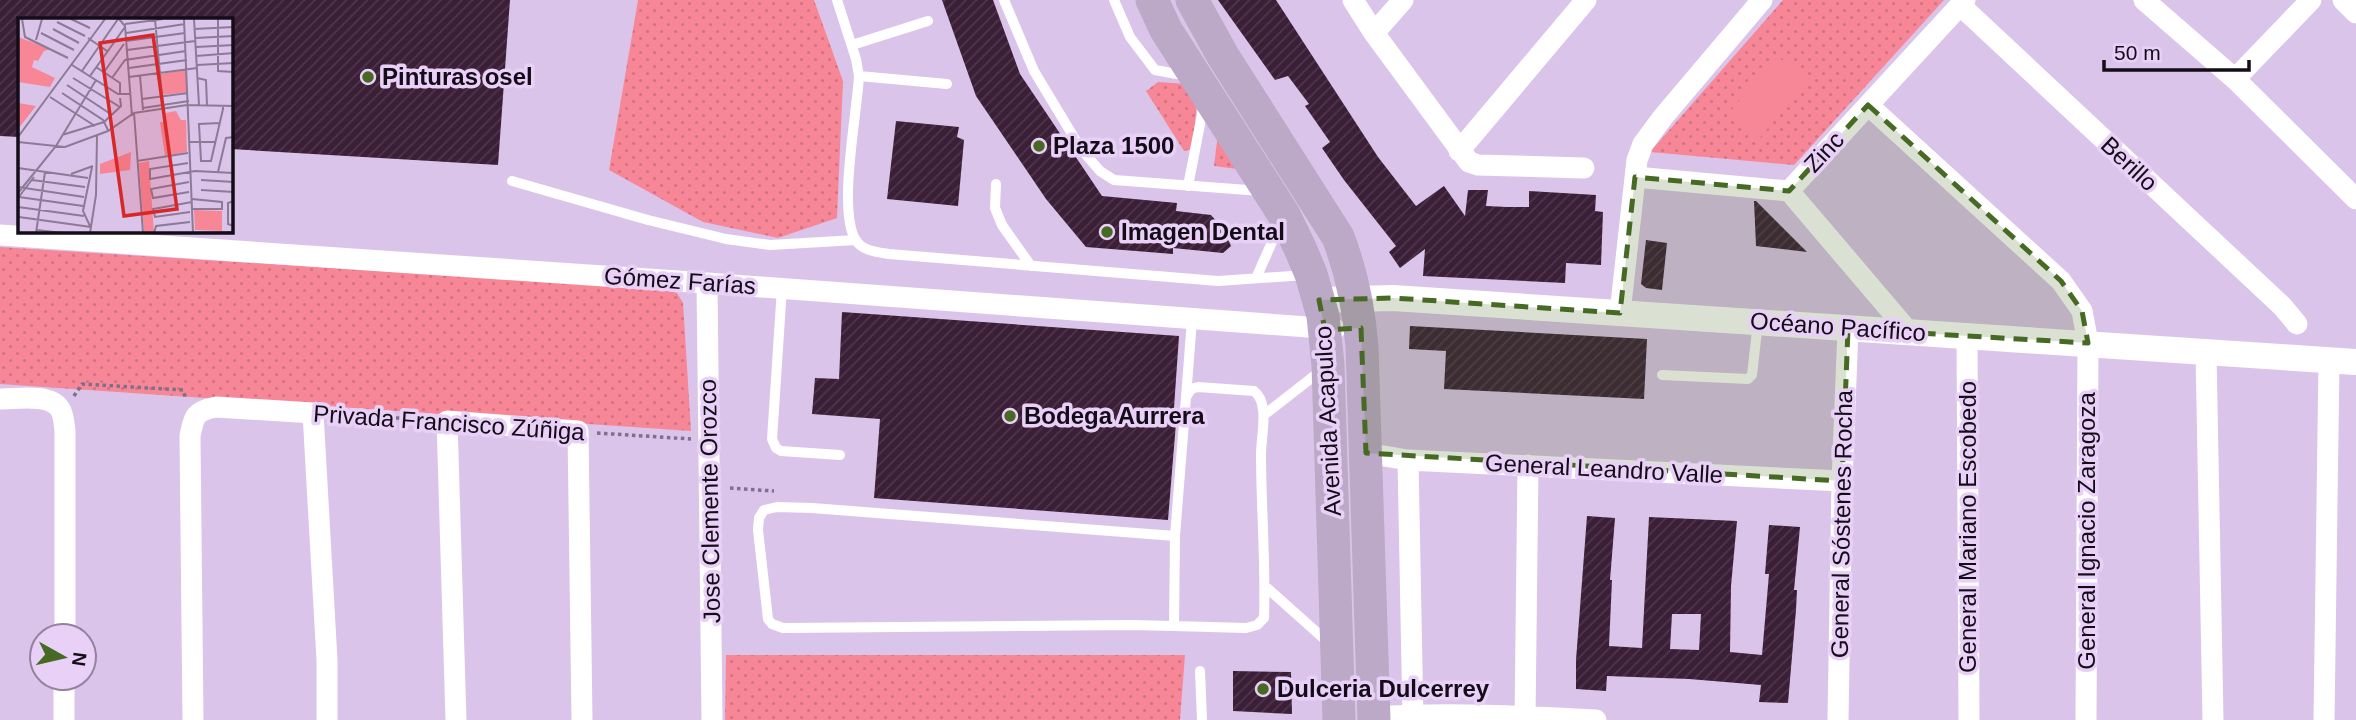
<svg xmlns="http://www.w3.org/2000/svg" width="2356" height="720" font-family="Helvetica,sans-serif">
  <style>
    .grass { fill: url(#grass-dots) }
    .pitch { fill: #f78796 }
    .building { fill: url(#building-hatch); fill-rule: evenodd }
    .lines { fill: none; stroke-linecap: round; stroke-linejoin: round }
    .path { stroke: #806f8a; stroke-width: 3.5; stroke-dasharray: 3.5 3.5; stroke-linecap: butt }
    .service { stroke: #fff; stroke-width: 10 }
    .minor { stroke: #fff; stroke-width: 21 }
    .tertiary { stroke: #fff; stroke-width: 26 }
    .primary { stroke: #bca8c7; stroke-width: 33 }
    .marked { fill: #466a23; fill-opacity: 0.2; stroke: #466a23; stroke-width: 5; stroke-dasharray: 14 9; stroke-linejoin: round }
    .poi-dot { fill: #466a23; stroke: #e8d0f7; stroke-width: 2.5 }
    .labels { text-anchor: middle; stroke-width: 7; stroke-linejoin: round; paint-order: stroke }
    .poi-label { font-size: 24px; font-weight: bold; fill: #150c19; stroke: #e8d0f7; text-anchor: start }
    .street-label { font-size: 24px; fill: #150c19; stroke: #e8d0f7 }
    .inset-road { fill: none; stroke: #8c7a96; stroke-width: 2 }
    .view { fill: #d62828; fill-opacity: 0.15; stroke: #d62828; stroke-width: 3.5 }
    .inset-edge { fill: none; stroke: #150c19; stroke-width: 3.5 }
  </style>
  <defs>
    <pattern id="grass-dots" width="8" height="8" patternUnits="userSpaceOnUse" patternTransform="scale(1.75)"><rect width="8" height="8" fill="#f78796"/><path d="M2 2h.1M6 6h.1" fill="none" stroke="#d37381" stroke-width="1.8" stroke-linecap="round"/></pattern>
    <pattern id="building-hatch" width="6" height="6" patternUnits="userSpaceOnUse" patternTransform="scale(1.75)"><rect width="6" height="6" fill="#3b1f37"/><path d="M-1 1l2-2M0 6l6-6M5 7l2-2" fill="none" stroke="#4e364b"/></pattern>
  </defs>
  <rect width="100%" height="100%" fill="#dbc4ea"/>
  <path class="grass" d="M638 0H814L843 81 837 218 778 238 703 222 609 170Z
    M1783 0H1944L1794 165 1650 152Z
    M1158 82 1187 84 1197 100 1193 149 1184 151 1146 91Z
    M1219 125 1253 171 1214 166Z
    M0 247 663 289 677 293 683 303 691 431 0 384Z
    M726 655H1185L1180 720H725Z"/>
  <path class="pitch" d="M1777 56 1808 80 1759 139 1729 113Z"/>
  <path class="building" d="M0 0H510L498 165 231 149V19H19V137L0 136Z
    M942 0H993L1020 74 1102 196 1177 203 1176 211 1211 215 1224 230 1231 246 1223 253 1173 248V254L1086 247 1046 199 976 96Z
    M1218 0H1276L1378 157 1416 206 1444 186 1465 216 1468 190H1488L1486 206 1507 207H1529V191L1596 195 1595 211 1603 212 1601 265 1566 263 1565 283 1423 276 1425 249 1400 268 1389 252 1396 246 1344 180 1322 148 1330 142 1305 106 1309 104 1288 76 1275 80Z
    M896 121 959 127 957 137 964 140 958 206 887 199Z
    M1754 201H1756L1807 252 1756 246Z
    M1646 240 1667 243 1662 290 1646 288 1641 284Z
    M842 312 1179 336 1173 422 1176 423 1168 520 874 498 880 419 812 414 815 378 839 379Z
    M1410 326 1647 339 1644 399 1444 389 1446 351 1409 349Z
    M1587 516 1615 518 1610 580H1612L1609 646 1642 648 1649 517 1737 521 1731 586 1730 652 1762 655 1769 574H1765L1769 525 1800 527 1794 590H1797L1796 610 1788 703 1759 702 1761 685 1689 679 1607 676 1606 691 1576 689V660ZM1672 614H1701L1699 650 1670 649Z
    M1233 671 1291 672 1292 714 1233 711Z"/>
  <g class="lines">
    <path class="path" d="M74 396 82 384 183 390 186 400
      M333 414 430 420
      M597 433 691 439
      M730 488 774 491"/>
    <path class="service" d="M837 0 856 59 859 76C857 114 838 208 855 239 862 251 876 252 889 254L1218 281 1306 275
      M1004 0 1034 71 1081 149 1100 171 1114 180 1261 191
      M1114 0 1130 37 1155 70 1188 76
      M852 45 928 21
      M859 76 947 84
      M512 181 648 220 726 239 770 245 856 240
      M996 184 995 208 1002 225 1031 266
      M1188 186 1204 104
      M1257 276 1280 224
      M782 288 772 439 776 448 781 451 840 455
      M1662 375 1748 379 1752 375 1758 322
      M1186 397 1192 320
      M1264 415 1323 369
      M1265 586 1331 645
      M1174 626 1246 628 1257 625 1264 618C1266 563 1261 509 1261 454 1261 436 1270 403 1254 391L1198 387 1191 389 1186 397 1175 536 1174 626 1132 625 783 628 772 624 768 619 758 530 759 518 764 510 777 507 812 508 1175 536
      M1200 671 1202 720"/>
    <path class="minor" d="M1353 0 1374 33 1469 162 1478 165 1584 168
      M2144 0 2235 79 2356 199
      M2343 0 2356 13
      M1960 5 2282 306 2297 324
      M1374 33 1403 0
      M2235 79 2311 0
      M1868 105 2061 281 2082 311 2088 343 2086 720
      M1459 151 1586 0
      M1635 177 1789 191 1965 0
      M1789 191 1909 332
      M0 235 707 283 1335 329
      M707 283 712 720
      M1620 313 1637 160 1643 144 1663 117 1762 0
      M1967 335 1969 720
      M2206 352 2213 720
      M0 399C16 399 50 393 60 409 64 415 64 424 65 431V636
      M1366 453 1408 460 1842 481
      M1408 460 1413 720
      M1374 717C1448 712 1522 716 1596 720
      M64 720V678
      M193 720 190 436C194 416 195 411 216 407L313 413 327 660V720
      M456 720 447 421 578 431 582 720
      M1525 720 1528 465
      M1838 720 1842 481 1848 329
      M2324 720 2329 360"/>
    <path class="tertiary" d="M1319 300 1393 298 2356 362"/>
    <path class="primary" d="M1152 0 1166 30 1284 215 1300 248 1311 274 1323 316 1328 365 1339 720
      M1192 0 1223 56 1338 237C1352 273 1359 309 1362 347L1374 720"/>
  </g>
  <path class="marked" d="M1868 105 2061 281 2082 311 2088 343 1848 329 1842 481 1366 453 1361 328 1325 330 1319 300 1393 298 1620 313 1635 177 1789 191Z"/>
  <g class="poi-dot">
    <circle cx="368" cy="77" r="7"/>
    <circle cx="1039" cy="146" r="7"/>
    <circle cx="1107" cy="232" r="7"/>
    <circle cx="1010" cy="416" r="7"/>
    <circle cx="1263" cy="689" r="7"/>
  </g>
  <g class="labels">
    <g class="poi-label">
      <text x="382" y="85">Pinturas osel</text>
      <text x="1053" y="154">Plaza 1500</text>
      <text x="1121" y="240">Imagen Dental</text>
      <text x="1024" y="424">Bodega Aurrera</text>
      <text x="1277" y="697">Dulceria Dulcerrey</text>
    </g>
    <g class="street-label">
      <text transform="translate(1824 152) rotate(-47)" y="8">Zinc</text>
      <text transform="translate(2129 164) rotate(43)" y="8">Berillo</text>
      <text transform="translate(680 281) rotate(4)" y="8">Gómez Farías</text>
      <text transform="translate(1838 327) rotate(4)" y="8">Océano Pacífico</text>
      <text transform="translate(1328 421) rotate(-93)" y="8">Avenida Acapulco</text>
      <text transform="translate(449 423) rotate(4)" y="8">Privada Francisco Zúñiga</text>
      <text transform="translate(1604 469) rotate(3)" y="8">General Leandro Valle</text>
      <text transform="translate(710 501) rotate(-91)" y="8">Jose Clemente Orozco</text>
      <text transform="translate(1842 524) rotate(-89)" y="8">General Sóstenes Rocha</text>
      <text transform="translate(1968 527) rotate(-90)" y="8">General Mariano Escobedo</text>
      <text transform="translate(2087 531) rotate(-90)" y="8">General Ignacio Zaragoza</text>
    </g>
  </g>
  <g transform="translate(18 18)">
    <rect width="215" height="215" fill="#dbc4ea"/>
    <path d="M0 19 33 31 26 33 20 43 16 42 14 49 37 60 32 69 0 64ZM168 52 169 74 143 77 142 56ZM0 85 18 88 0 111ZM158 93 163 102H168L169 134 147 138 142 104H147V95ZM113 134 112 152 82 156V146ZM131 143 136 215H126L121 145ZM176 192 204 193V213L177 212Z" fill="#f78796"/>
    <path class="inset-road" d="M4 1 7 19 50 40M53 1 72 10M101 1 107 8 114 98M137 1 145 90M166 1 175 215M176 1 181 87M200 1V53L216 54M39 4 67 18M107 6 145 1M35 11 61 25M176 11 216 9M23 15 56 32M108 15 167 6M70 20 89 33M177 20 216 18M18 22 24 1M108 23 167 15M178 29 216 27M109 32 177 23M178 38 216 35M54 47 100 76H112M179 47 216 45M78 49 102 65V76M111 50 169 42M64 53 100 1M86 54 106 26M72 58 107 9M122 58 125 92M111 59 179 50M55 60 102 89M94 60 107 42 168 33M179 60 188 62 189 87M49 67 94 97M44 75 85 102 90 112M32 79 77 108M124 81 170 75M125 90 171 83M116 95 125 215M202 105 181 106 183 143H193L205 91V88M44 117 86 104 103 88 102 80M0 119 87 1M0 124 47 129 90 113 116 95 169 87 216 88M172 124H198M119 143 170 135M170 145 132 151V161L177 153 216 155M0 150 70 160M200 154 208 120 216 119M53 156 75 148M14 162 67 169M183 162 216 164M171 164 133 171 135 180 171 174M0 169 66 179M183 172 216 174M0 175 38 128 78 62M1 179 65 188M0 180 16 159M174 181 204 184V191H174M216 183 210 185V206L216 208M0 189 66 198M172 194 137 199 135 191 174 184M1 199 73 209M72 208 65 193 74 149M19 212 44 215M18 215 27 154M72 215 78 177 79 118M136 215 138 208 172 204M161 215 216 214"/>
    <path class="view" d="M135 17 159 191 106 198 82 25Z"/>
    <rect width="215" height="215" class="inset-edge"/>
  </g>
  <g transform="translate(63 657) rotate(98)"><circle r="33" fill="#e8d0f7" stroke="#94829e" stroke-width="2"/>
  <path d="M0-5L12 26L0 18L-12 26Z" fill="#466a23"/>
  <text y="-10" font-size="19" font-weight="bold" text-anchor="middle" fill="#150c19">N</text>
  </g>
  <path d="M2104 60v10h145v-10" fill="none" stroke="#150c19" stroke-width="3.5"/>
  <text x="2114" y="60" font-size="21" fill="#150c19" stroke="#e8d0f7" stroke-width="5" paint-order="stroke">50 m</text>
</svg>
